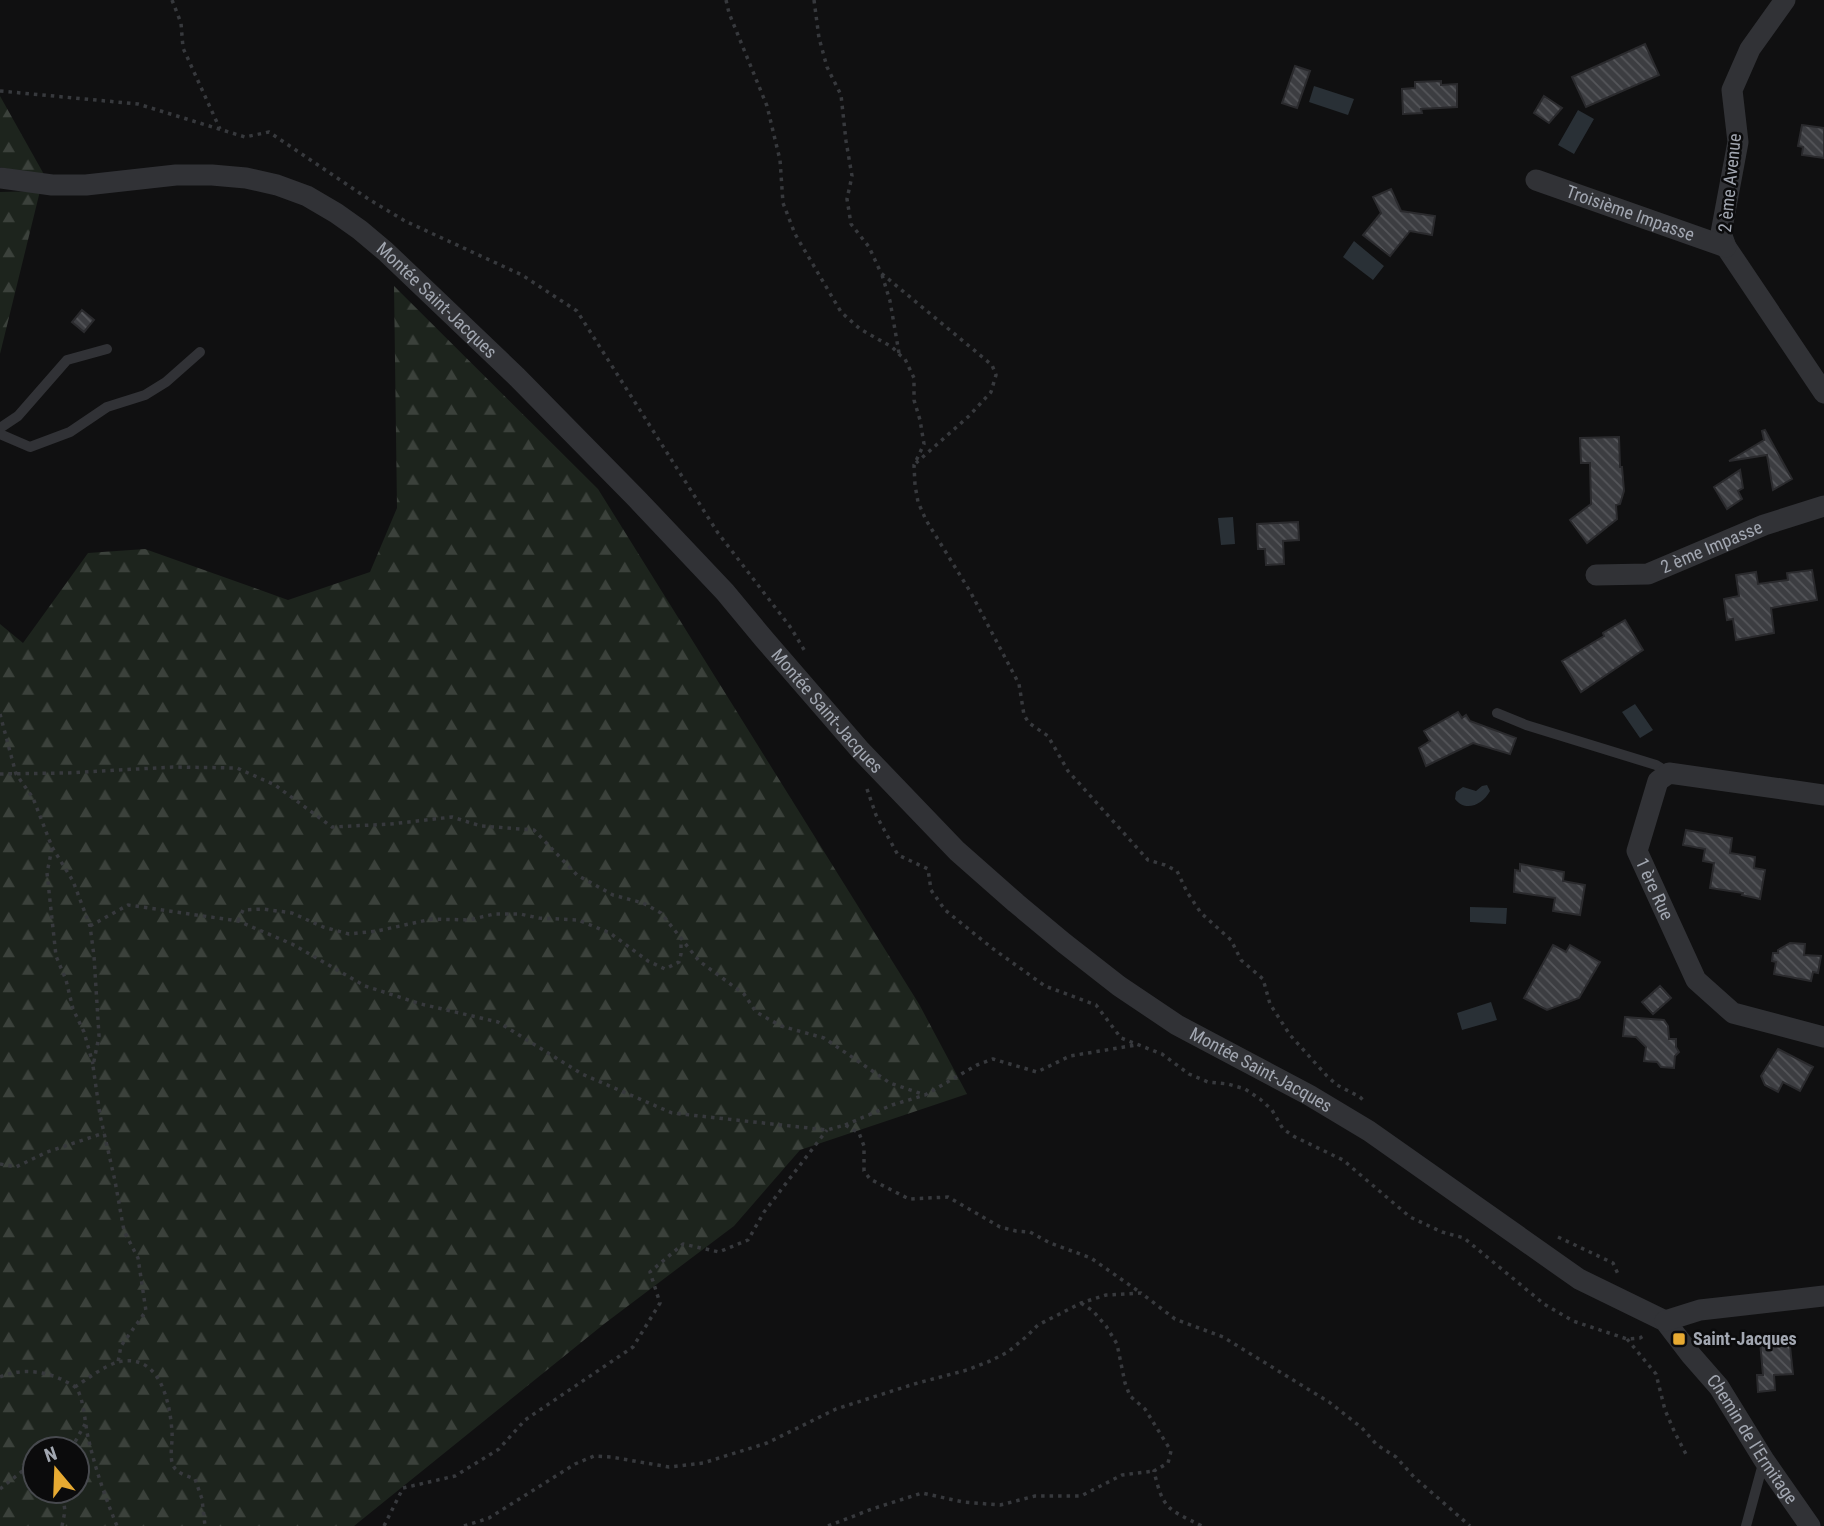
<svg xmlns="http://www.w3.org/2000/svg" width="1824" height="1526" font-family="'Roboto Condensed',sans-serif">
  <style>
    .forest { fill: url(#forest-firs); fill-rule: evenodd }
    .water { fill: #293036 }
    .building { fill: url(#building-back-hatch); stroke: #2a2a2d; stroke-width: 2 }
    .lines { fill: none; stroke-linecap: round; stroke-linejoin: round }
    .path { stroke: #37393d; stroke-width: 3.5; stroke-dasharray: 3.5 5; stroke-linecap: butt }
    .lane { stroke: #313236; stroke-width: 10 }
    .street { stroke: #313236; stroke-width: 21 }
    .poi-dot { fill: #e7aa32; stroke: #0b0b0c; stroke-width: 2.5 }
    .labels { text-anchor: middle; stroke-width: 5; stroke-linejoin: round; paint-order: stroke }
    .street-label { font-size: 18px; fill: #a2a7b1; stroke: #0b0b0c }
    .poi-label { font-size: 18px; font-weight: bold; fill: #a2a7b1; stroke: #0b0b0c; text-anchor: start }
  </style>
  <defs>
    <pattern id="forest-firs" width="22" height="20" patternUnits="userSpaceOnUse" patternTransform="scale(1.75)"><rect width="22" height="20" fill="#1d241d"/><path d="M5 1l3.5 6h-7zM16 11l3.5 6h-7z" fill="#3b413b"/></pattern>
    <pattern id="building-back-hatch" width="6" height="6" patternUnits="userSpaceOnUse" patternTransform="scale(1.75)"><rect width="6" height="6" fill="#3c3d41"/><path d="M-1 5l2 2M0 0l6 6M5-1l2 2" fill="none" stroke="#55565a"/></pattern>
  </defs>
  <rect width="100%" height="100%" fill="#101011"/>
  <path class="forest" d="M0 96 46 178 0 167Z
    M40 191 0 354V192Z
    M394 286 598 489 919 1004 967 1094 800 1150 734 1226 604 1324 354 1526H0V624L23 643 88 553 145 549 288 600 370 572 397 508ZM35 1449H77V1491H35Z"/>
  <path class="water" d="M1314 86 1354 99 1348 115 1309 102Z
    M1578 110 1594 119 1574 154 1558 145Z
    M1354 241 1384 266 1373 280 1343 257Z
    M1233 517 1235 544 1221 545 1218 518Z
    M1635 704 1653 730 1640 738 1622 712Z
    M1487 785 1490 791C1483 804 1466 813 1455 799L1456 792 1463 787 1476 791 1482 786Z
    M1470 907 1507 908 1506 924 1470 922Z
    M1491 1002 1497 1020 1462 1030 1457 1013Z"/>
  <path class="building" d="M1645 44 1659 75 1586 107 1572 77Z
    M1295 66 1310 71 1297 108 1282 103Z
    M1441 81V85L1457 84V107L1421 109 1422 113 1403 114 1402 89 1415 88V82Z
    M1544 96 1562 108 1549 123 1534 113Z
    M1802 125 1824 128V158L1802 155 1803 147 1798 146Z
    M1391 189 1401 211 1435 216 1432 235 1410 231 1390 256 1363 235 1381 213 1373 197Z
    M82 310 94 320 84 332 72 322Z
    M1765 430 1792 479 1773 490 1767 455 1729 461 1764 440 1762 431Z
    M1619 437 1620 467H1622L1624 491 1620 504 1616 505 1617 519 1587 543 1570 520 1591 504 1590 463H1581L1580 438Z
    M1740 470 1743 488 1738 491 1742 499 1727 509 1714 487Z
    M1298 522 1299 540 1283 541 1284 564 1266 565 1265 549H1258L1257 524Z
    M1812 570 1817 600 1771 608 1774 633 1736 640 1733 619 1727 620 1724 599 1739 596 1736 575 1756 572 1758 584 1788 580 1787 573Z
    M1625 620 1643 650 1581 692 1562 661 1604 636 1603 633Z
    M1458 712 1462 718 1466 715 1470 721 1516 738 1510 754 1473 743 1426 766 1419 748 1430 741 1424 731Z
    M1686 830 1732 838 1730 853 1755 857 1754 868 1765 870 1760 899 1742 895 1743 893 1710 888 1714 863 1703 861 1705 849 1683 845Z
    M1520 864 1564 872 1563 881 1585 885 1580 915 1553 911 1555 898 1514 892 1515 870 1520 871Z
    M1790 943 1805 944 1804 955 1821 956 1818 973 1813 972 1811 981 1774 974 1776 962 1772 961 1773 953H1778V950Z
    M1553 945 1566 952 1570 945 1600 962 1579 998 1547 1010 1524 998Z
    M1660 986 1671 998 1653 1014 1642 1002Z
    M1625 1017 1664 1020 1668 1026 1669 1039H1676V1047L1679 1052 1675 1056 1674 1068 1661 1067 1657 1062 1644 1061 1646 1047 1636 1037 1623 1036Z
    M1778 1049 1813 1067 1800 1091 1783 1082 1778 1092 1765 1085 1761 1076Z
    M1789 1337 1793 1374 1774 1375 1775 1390 1758 1392 1757 1375H1763L1760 1341Z"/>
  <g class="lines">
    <path class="path" d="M172 0 181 23 183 48 220 129
      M726 0 729 13 767 106 780 160 783 203 795 234 841 312 860 329 892 347 900 355 905 359 914 378V400L920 420 924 444 914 465 915 485 918 502 926 520 971 593 1019 684 1024 715 1029 723 1048 736 1068 771 1148 860 1165 865 1177 871 1187 892 1201 913 1231 940 1241 960 1263 979 1270 1004 1290 1035 1327 1076 1337 1085 1360 1097 1366 1103
      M814 0 819 38 827 67 841 95 846 141 852 176 847 199 851 224 869 247 881 273 992 365 996 375 991 392 969 416 916 463
      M0 91 138 104 245 137 269 132 370 200 405 221 522 275 577 311 718 533 791 628 806 653
      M882 275 890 301 899 353
      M0 714 16 774 33 798 52 847 73 881 90 926 94 956 99 1036 93 1066 100 1115 115 1181 124 1231 138 1258 146 1311 121 1346 118 1362
      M0 774 66 773 173 767 237 768 275 785 332 827 391 824 452 817 481 826 534 830 577 875 613 895 643 903 661 913 699 961 744 994 756 1012 781 1026 824 1038 890 1083 925 1095
      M867 789 876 815 898 855 928 869 931 890 945 910 992 948 1045 986 1096 1005 1121 1038 1162 1054 1189 1074 1208 1082 1228 1084 1245 1089 1260 1099 1272 1110 1283 1129 1295 1137 1343 1160 1410 1217 1442 1232 1464 1238 1544 1304 1573 1321 1627 1339 1640 1338 1646 1334
      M52 848 47 873 56 956 66 980 73 1009 84 1032 93 1064
      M238 921 243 910 263 909 292 913 323 927 349 934 377 931 432 919 469 920 494 914H520L539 918 578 920 610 933 648 961 665 969 679 962 681 954V938
      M90 926 128 905 238 921 292 944 365 986 421 1004 498 1022 582 1074 672 1113 827 1130 845 1125 859 1133 864 1146V1171L870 1179 909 1199 948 1197 1000 1227 1016 1231 1030 1232 1050 1243 1091 1258 1141 1293
      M845 1125 892 1105 925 1095 977 1065 993 1059 1037 1072 1070 1056 1136 1045
      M0 1164 16 1167 47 1152 104 1133
      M1558 1237 1613 1263 1618 1274
      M1081 1303 1093 1311 1106 1326 1117 1344 1125 1383 1130 1396 1145 1409 1171 1451 1168 1463 1154 1471C1163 1510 1168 1509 1202 1526
      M1627 1339 1656 1374 1665 1410 1675 1433 1688 1458
      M0 1377C20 1368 45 1371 63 1380 68 1383 74 1385 77 1389 84 1400 85 1424 88 1437 95 1468 105 1497 117 1526
      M75 1387C87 1379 104 1366 118 1362 160 1352 170 1402 172 1432 173 1442 169 1456 173 1465 176 1473 187 1476 195 1479L202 1499 205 1526
      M71 1449 85 1424
      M0 1489 30 1465H35
      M62 1526 65 1511 62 1491
      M384 1526 403 1488 455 1476 499 1449 525 1420 633 1347 660 1303 650 1272 683 1244 719 1252 748 1240 764 1212 827 1130
      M464 1526 489 1518 575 1464 594 1456 611 1457 669 1467 703 1463 767 1443 836 1409 914 1384 967 1370 990 1361 1008 1352 1027 1336 1038 1325 1081 1303 1106 1295 1141 1293 1175 1319 1223 1337 1329 1402 1362 1428 1377 1445 1396 1457 1414 1477 1470 1526
      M828 1526 872 1509 922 1493 963 1502 1000 1505 1035 1496H1081L1122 1475 1154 1471"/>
    <path class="lane" d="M0 428 18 416 67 360 107 349
      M0 434 30 447 70 432 107 407 145 395 166 382 200 352
      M1497 713 1526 725 1656 765 1669 773
      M1746 1526 1764 1460"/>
    <g class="street">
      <path d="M1785 0 1750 49 1732 90 1738 142 1721 233 1726 247 1824 393"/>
      <path id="s1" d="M0 178 52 185H86L176 175H212L246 178 277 185 307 196 336 213 360 230 385 251 517 377 637 499 725 592 764 639 861 751 957 851 1016 903 1064 943 1119 986 1177 1025 1309 1095 1369 1131 1579 1279 1665 1321 1691 1355 1719 1387 1764 1460 1810 1526"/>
      <path id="s2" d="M1536 180 1726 247"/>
      <path id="s3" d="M1596 575 1648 574 1764 525 1824 506"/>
      <path id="s4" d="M1824 795 1669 773 1658 781 1637 851 1696 980 1733 1013 1824 1037"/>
      <path d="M1665 1321 1700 1310 1824 1296"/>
    </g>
  </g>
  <rect class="poi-dot" x="1672" y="1332" width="14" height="14" rx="3.5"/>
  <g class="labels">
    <g class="street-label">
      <text transform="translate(1730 183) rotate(-84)" y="6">2 ème Avenue</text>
      <text dy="6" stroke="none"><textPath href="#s2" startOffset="100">Troisième Impasse</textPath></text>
      <text dy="6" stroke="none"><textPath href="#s1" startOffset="478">Montée Saint-Jacques</textPath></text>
      <text dy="6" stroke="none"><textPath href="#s3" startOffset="121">2 ème Impasse</textPath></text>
      <text dy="6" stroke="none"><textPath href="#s1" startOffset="1045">Montée Saint-Jacques</textPath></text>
      <text dy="6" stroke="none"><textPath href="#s4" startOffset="285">1 ère Rue</textPath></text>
      <text dy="6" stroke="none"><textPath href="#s1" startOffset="1612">Montée Saint-Jacques</textPath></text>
      <text dy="6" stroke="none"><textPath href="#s1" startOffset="2236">Chemin de l'Ermitage</textPath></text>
    </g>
    <g class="poi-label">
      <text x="1693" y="1345">Saint-Jacques</text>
    </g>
  </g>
  <g transform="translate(56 1470) rotate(341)"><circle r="33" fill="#0b0b0c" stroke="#47494e" stroke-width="2"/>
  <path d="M0-5L12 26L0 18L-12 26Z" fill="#e7aa32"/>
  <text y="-10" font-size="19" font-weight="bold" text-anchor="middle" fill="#a2a7b1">N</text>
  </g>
</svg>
